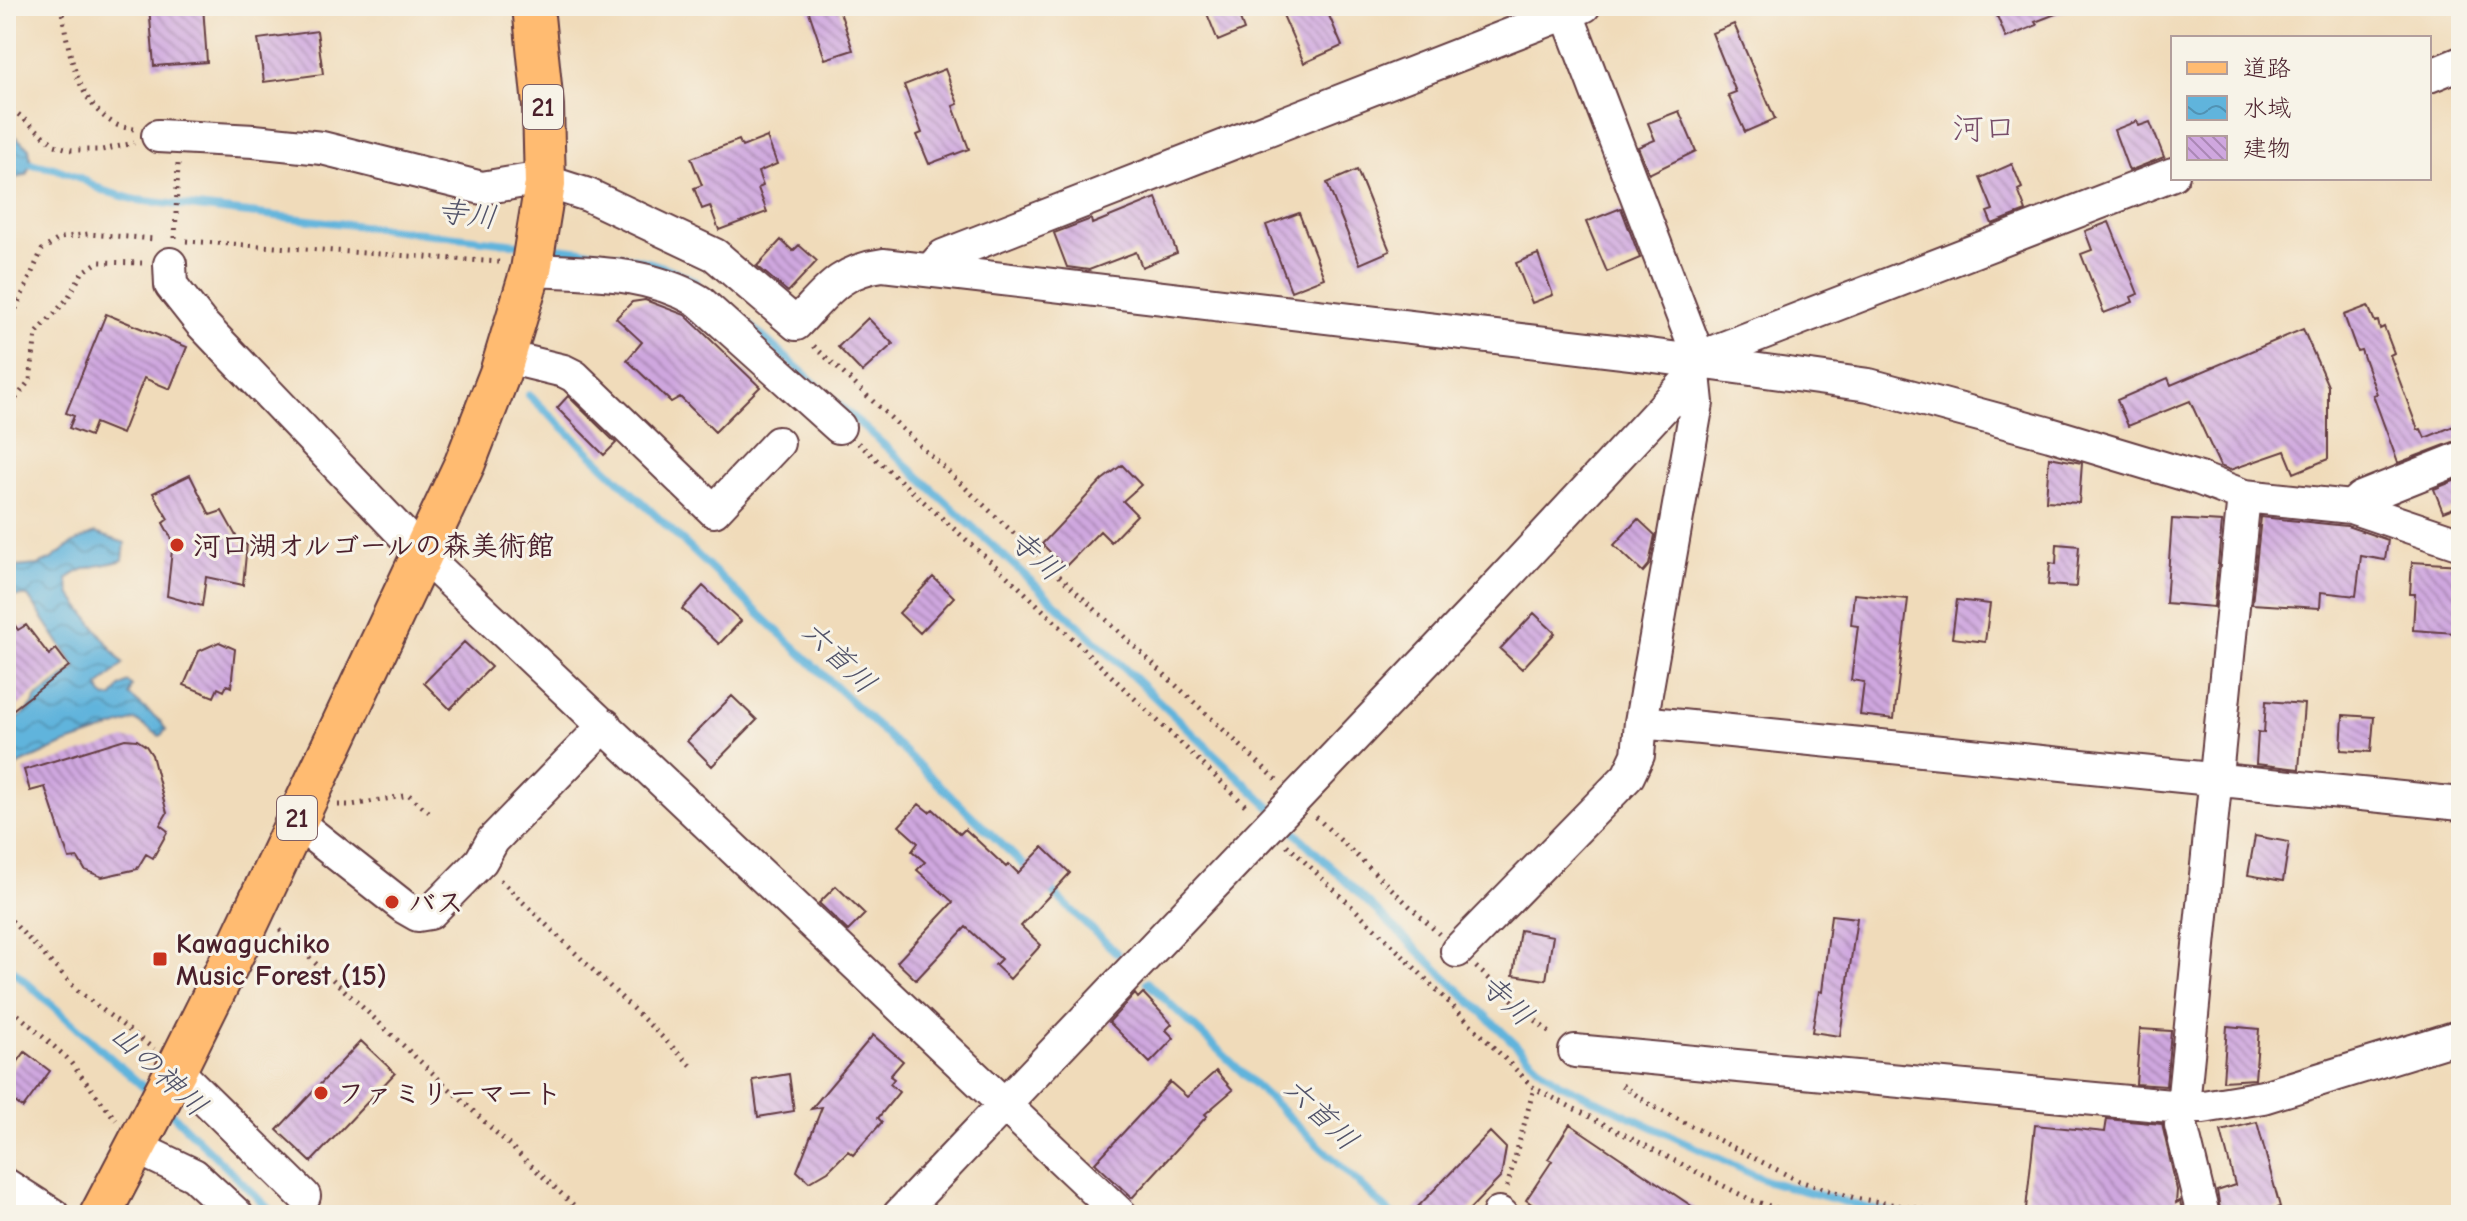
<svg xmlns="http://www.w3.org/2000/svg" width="2467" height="1221" font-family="'Comic Neue','Klee One',sans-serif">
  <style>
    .water { fill: url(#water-waves); stroke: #556a84; stroke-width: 2 }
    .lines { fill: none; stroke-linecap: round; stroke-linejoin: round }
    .stream { stroke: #60b4dc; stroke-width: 8 }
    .building { fill: url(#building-back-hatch) }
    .minor-casing { stroke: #633b40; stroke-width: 36 }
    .major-casing { stroke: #633b40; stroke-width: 44 }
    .path { stroke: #633b40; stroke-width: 5; stroke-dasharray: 2 6; stroke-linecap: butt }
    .minor { stroke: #fff; stroke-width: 32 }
    .major { stroke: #ffbb71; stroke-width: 40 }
    .poi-dot { fill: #c8321e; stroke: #f7f3e8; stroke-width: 3 }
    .labels { text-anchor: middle; stroke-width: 6; stroke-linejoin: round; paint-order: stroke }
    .shield { fill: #f7f3e8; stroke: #7e5f64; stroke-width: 2 }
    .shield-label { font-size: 26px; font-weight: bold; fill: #4a1f2b }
    .poi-label { font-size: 28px; font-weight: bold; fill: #4a1f2b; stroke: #f7f3e8; text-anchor: start }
    .water-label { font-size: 30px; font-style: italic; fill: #525369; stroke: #f7f3e8 }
    .quarter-label { font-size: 32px; fill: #794f6a; stroke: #f7f3e8 }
  </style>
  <defs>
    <pattern id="water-waves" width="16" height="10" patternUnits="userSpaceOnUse" patternTransform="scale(2)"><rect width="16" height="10" fill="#60b4dc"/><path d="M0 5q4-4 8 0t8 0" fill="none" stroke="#5192b3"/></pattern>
    <pattern id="building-back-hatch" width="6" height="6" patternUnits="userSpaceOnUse" patternTransform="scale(2)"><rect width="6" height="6" fill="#cfa7df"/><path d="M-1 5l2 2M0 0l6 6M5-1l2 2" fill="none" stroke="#aa87b5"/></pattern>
  </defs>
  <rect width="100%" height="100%" fill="#f7f3e8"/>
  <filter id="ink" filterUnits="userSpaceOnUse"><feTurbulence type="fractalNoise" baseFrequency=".0125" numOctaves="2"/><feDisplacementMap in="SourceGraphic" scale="16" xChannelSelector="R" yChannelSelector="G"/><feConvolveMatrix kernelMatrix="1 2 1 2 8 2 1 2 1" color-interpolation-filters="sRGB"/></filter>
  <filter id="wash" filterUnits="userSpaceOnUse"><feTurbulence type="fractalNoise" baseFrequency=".006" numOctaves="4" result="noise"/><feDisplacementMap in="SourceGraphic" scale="32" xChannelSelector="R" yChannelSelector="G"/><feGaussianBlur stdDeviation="1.8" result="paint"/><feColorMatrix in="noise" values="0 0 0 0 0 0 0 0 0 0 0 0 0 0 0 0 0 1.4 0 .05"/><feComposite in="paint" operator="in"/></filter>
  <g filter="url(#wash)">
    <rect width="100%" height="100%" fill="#f0dbba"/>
    <path class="water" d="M6 41 7 130 29 148 31 164 26 175 6 181Z
      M95 533 125 543 123 560C101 567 85 564 67 579L71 595 123 664 99 686 101 694 106 698 113 697 120 687 128 682 132 686 129 695 161 722 166 730 160 736 135 720 62 745 9 769 6 766V730L33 705 36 698 76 668 28 596H10L6 598V568L38 565 50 560 73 543Z"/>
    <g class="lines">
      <path class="stream" d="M31 164 54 168 78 177 104 191 136 200 526 245
        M547 247C598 253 650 255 696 282
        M726 304 893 453 1102 647 1274 811
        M529 395 1032 873
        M1283 821 1538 1066 1559 1083 1767 1181 1871 1209 1904 1215
        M1045 885 1117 953
        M6 964 151 1094
        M1147 982 1392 1215
        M167 1109 275 1215"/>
    </g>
    <g id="blocks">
      <path class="building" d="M149 6H203L207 62 154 66Z
        M807 6H838L853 50 825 59Z
        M1204 6H1235L1244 30 1218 41Z
        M1279 6H1325L1342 46 1304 63Z
        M1993 6H2071V8L2035 22 2037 25 2006 38Z
        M1734 24 1775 119 1745 132 1728 95 1736 92 1712 33Z
        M317 31 323 74 264 82 258 39Z
        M945 69 958 104 953 106 969 149 929 164 917 135 922 133 904 85Z
        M1679 111 1696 151 1649 174 1638 147 1655 140 1648 123Z
        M2137 121 2139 126 2150 122 2164 157 2129 171 2114 130Z
        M767 137 777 164 758 172 763 186 758 188 767 212 719 230 710 206 702 209 694 188 702 185 691 158 739 140 742 147Z
        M2012 164 2022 188 2018 190 2026 211 1992 224 1987 212 1993 210 1980 178Z
        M1357 170 1390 251 1360 264 1327 183Z
        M1156 198 1177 253 1142 267 1136 252 1089 270 1067 267 1054 233 1091 219 1092 224Z
        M1621 208 1640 258 1607 272 1586 222Z
        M1299 213 1324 278 1291 291 1266 225Z
        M2109 222 2138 294 2131 297 2133 302 2104 313 2081 254 2092 250 2085 231Z
        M781 240 793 251 799 245 817 261 788 292 757 266Z
        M1538 254 1553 295 1532 303 1516 263Z
        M645 300 685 315 760 387 715 432 680 397 671 402 627 360 642 342 616 318 632 302Z
        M2368 306 2375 322 2378 321 2380 329 2384 327 2394 353 2390 355 2418 430 2421 429 2425 438 2461 423V439L2398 463 2373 395 2377 394 2361 350 2357 351 2344 315Z
        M106 314 187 347 170 389 144 378 122 434 95 423 90 436 69 428 74 416 66 413Z
        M868 318 893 344 862 372 838 347Z
        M2303 329 2328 386V459L2294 473 2285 451 2230 470 2220 466 2190 401 2128 426 2117 400 2168 378 2171 385Z
        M568 396 616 443 604 455 557 408Z
        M2049 457 2082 463 2079 503 2046 501Z
        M1122 465 1141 485 1123 501 1137 515 1111 542 1100 531 1065 567 1042 544 1102 480Z
        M190 475 210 515 222 511 241 545 247 544 243 585 206 577 202 606 167 596 173 541 163 523 168 519 153 493Z
        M2461 478V505L2443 512 2434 489Z
        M2261 517 2347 526 2388 540 2385 560 2361 556 2356 596 2321 592 2320 608 2252 604Z
        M1638 519 1655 535 1649 565 1643 572 1614 545Z
        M2172 519 2222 522 2214 607 2166 603Z
        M2057 544 2079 546 2076 587 2048 585 2050 563 2056 564Z
        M2412 562 2461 565 2460 622H2456L2455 633 2413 630 2415 594H2410Z
        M933 577 954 597 920 633 899 613Z
        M703 586 741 621 719 644 682 609Z
        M1854 594 1908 599 1894 719 1860 715 1864 682 1851 680 1858 626 1851 625Z
        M1957 600 1990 604 1985 642 1952 638Z
        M6 612 18 630 26 625 49 655 56 649 69 666 6 715Z
        M1534 613 1555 633 1522 669 1500 649Z
        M219 642 235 649 231 687 227 685 224 691 218 688 214 697 184 685 199 651Z
        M464 642 491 667 450 709 424 683Z
        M732 696 757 720 712 766 687 741Z
        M2266 701 2304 704 2299 769 2256 764 2258 732 2264 733Z
        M2343 715 2374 717 2371 752 2341 750Z
        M125 739 137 740 146 746 152 755 167 813 160 825 168 831 153 858 146 854 137 869 102 877 85 870 78 858 69 859 45 787 30 791 24 770Z
        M919 804 929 812 933 809 960 834 965 829 1006 867 1009 864 1018 873 1043 847 1070 873 1021 926 1041 945 1010 979 995 965 1001 959 966 927 916 980 897 962 953 902 917 870 925 862 912 851 918 843 899 826Z
        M2255 836 2289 842 2283 881 2248 875Z
        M836 886 865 914 848 931 819 903Z
        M1831 915 1857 918 1840 1036 1812 1032 1819 991 1822 992Z
        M1520 930 1553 936 1546 980 1513 975Z
        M1143 993 1172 1024 1166 1030 1174 1038 1150 1063 1109 1022 1135 994 1138 998Z
        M2227 1026 2259 1029 2255 1079 2223 1081Z
        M2140 1029 2171 1031 2166 1086 2136 1084Z
        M873 1035 903 1061 890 1076 894 1079 890 1084 899 1092 878 1118 882 1122 853 1155 848 1151 828 1171 809 1182 797 1171 822 1107 811 1109Z
        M361 1041 395 1073 311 1162 277 1130Z
        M25 1052 50 1071 23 1108 6 1095V1078Z
        M1216 1071 1233 1090 1205 1114 1207 1116 1132 1198 1095 1163 1170 1082 1187 1097Z
        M789 1074 794 1111 758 1117 753 1080Z
        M2107 1119 2162 1124 2177 1190 2176 1203 2180 1201 2183 1215H2092L2026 1209 2035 1125 2105 1132Z
        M2257 1122 2280 1207 2253 1215H2221L2217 1191 2235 1185 2221 1131Z
        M1570 1124 1705 1215H1547L1526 1200 1552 1161 1548 1159Z
        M1490 1132 1506 1148 1501 1177 1464 1215H1410Z"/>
    </g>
  </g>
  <g filter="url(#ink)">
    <use href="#blocks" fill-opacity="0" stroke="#633b40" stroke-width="2"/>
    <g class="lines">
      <g class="minor-casing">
        <path id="minor" d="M1564 6 1700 361
          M2429 76 2461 63
          M158 136 254 141 322 148 482 188 524 181 560 186 588 195 715 255 796 324C826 293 838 271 883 265L1648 355 1869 385 2050 434 2200 479 2244 496 2351 507 2461 544
          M170 264 171 285 201 323 423 555 1121 1215
          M931 269 943 256 1584 6
          M531 270C589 273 647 271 699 301L839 427
          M506 357 564 371 574 376 714 511 778 443
          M2351 507 2361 498 2461 458
          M1641 722 2461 804
          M295 821 404 907 418 915 430 913 481 861 493 840 605 725
          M1457 951 1628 776 1638 755 1641 722 1697 403 1694 374
          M1575 1051 2182 1107H2203L2263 1097 2461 1036
          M176 1070 304 1196
          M135 1147 194 1175 237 1215
          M6 1185 53 1215
          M1499 1213 1502 1215
          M899 1215 1488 596 1682 387C1695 373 1700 361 1716 351L2173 174
          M2203 1215 2181 1125 2244 496"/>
      </g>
      <g class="major-casing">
        <path id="major" d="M100 1215 176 1070 241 939 465 463 500 373 531 270 545 184 543 106 533 6"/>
      </g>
      <path class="path" d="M61 6C68 47 75 102 115 124 120 127 128 128 134 129
        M6 104 55 145 72 150H102L134 143
        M175 238 178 164
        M186 241 499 262
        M6 331 42 250 60 238 88 234 156 239
        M814 346 1277 780
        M6 411 30 380 36 334 68 298 82 273 98 262 142 263
        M858 443 1019 587 1248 808
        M338 805H352L409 795 430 813
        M1316 817 1439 934
        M1287 845 1384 937 1534 1088 1751 1200 1797 1215
        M500 880 691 1065
        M6 915 79 992 154 1049
        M280 930 584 1215
        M1476 967 1552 1035
        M6 1004 67 1058 116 1120
        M1622 1085 1652 1106 1799 1181 1855 1198 1957 1215
        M1507 1187 1534 1088"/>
      <use href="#minor" class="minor"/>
      <use href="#major" class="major"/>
    </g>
  </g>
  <g class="poi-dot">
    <circle cx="177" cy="545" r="8"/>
    <circle cx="392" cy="902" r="8"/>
    <rect x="152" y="951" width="16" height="16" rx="4"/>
    <circle cx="321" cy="1093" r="8"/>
  </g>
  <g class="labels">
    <g class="shield">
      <rect x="523" y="85" width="40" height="44" rx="6"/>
      <rect x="277" y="796" width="40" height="44" rx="6"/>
    </g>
    <g class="shield-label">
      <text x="543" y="116">21</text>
      <text x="297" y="827">21</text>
    </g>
    <g class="poi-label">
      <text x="193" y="555">河口湖オルゴールの森美術館</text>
      <text x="408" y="912">バス</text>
      <text x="176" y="953">Kawaguchiko<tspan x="176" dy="32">Music Forest (15)</tspan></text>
      <text x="337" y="1103">ファミリーマート</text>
    </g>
    <g class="water-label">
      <text transform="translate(467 214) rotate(7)" y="10">寺川</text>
      <text transform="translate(1036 555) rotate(43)" y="10">寺川</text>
      <text transform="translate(839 657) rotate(44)" y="10">六首川</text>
      <text transform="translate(1507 1000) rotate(43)" y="10">寺川</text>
      <text transform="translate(159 1070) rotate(43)" y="10">山の神川</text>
      <text transform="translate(1321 1114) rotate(44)" y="10">六首川</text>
    </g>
    <g class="quarter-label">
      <text x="1984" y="139">河口</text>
    </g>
  </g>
  <rect width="2467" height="1221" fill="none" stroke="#f7f3e8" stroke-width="32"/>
  <rect x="2171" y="36" width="260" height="144" fill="#f7f3e8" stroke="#b29e9c" stroke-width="2"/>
  <rect x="2187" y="62" width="40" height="12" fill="#ffbb71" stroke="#b29e9c" stroke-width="2"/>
  <text x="2243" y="76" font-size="24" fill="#4a1f2b">道路</text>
  <rect x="2187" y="96" width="40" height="24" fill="url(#water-waves)" stroke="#b29e9c" stroke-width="2"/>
  <text x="2243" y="116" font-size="24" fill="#4a1f2b">水域</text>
  <rect x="2187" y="136" width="40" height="24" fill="url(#building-back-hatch)" stroke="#b29e9c" stroke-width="2"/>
  <text x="2243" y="156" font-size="24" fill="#4a1f2b">建物</text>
</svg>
